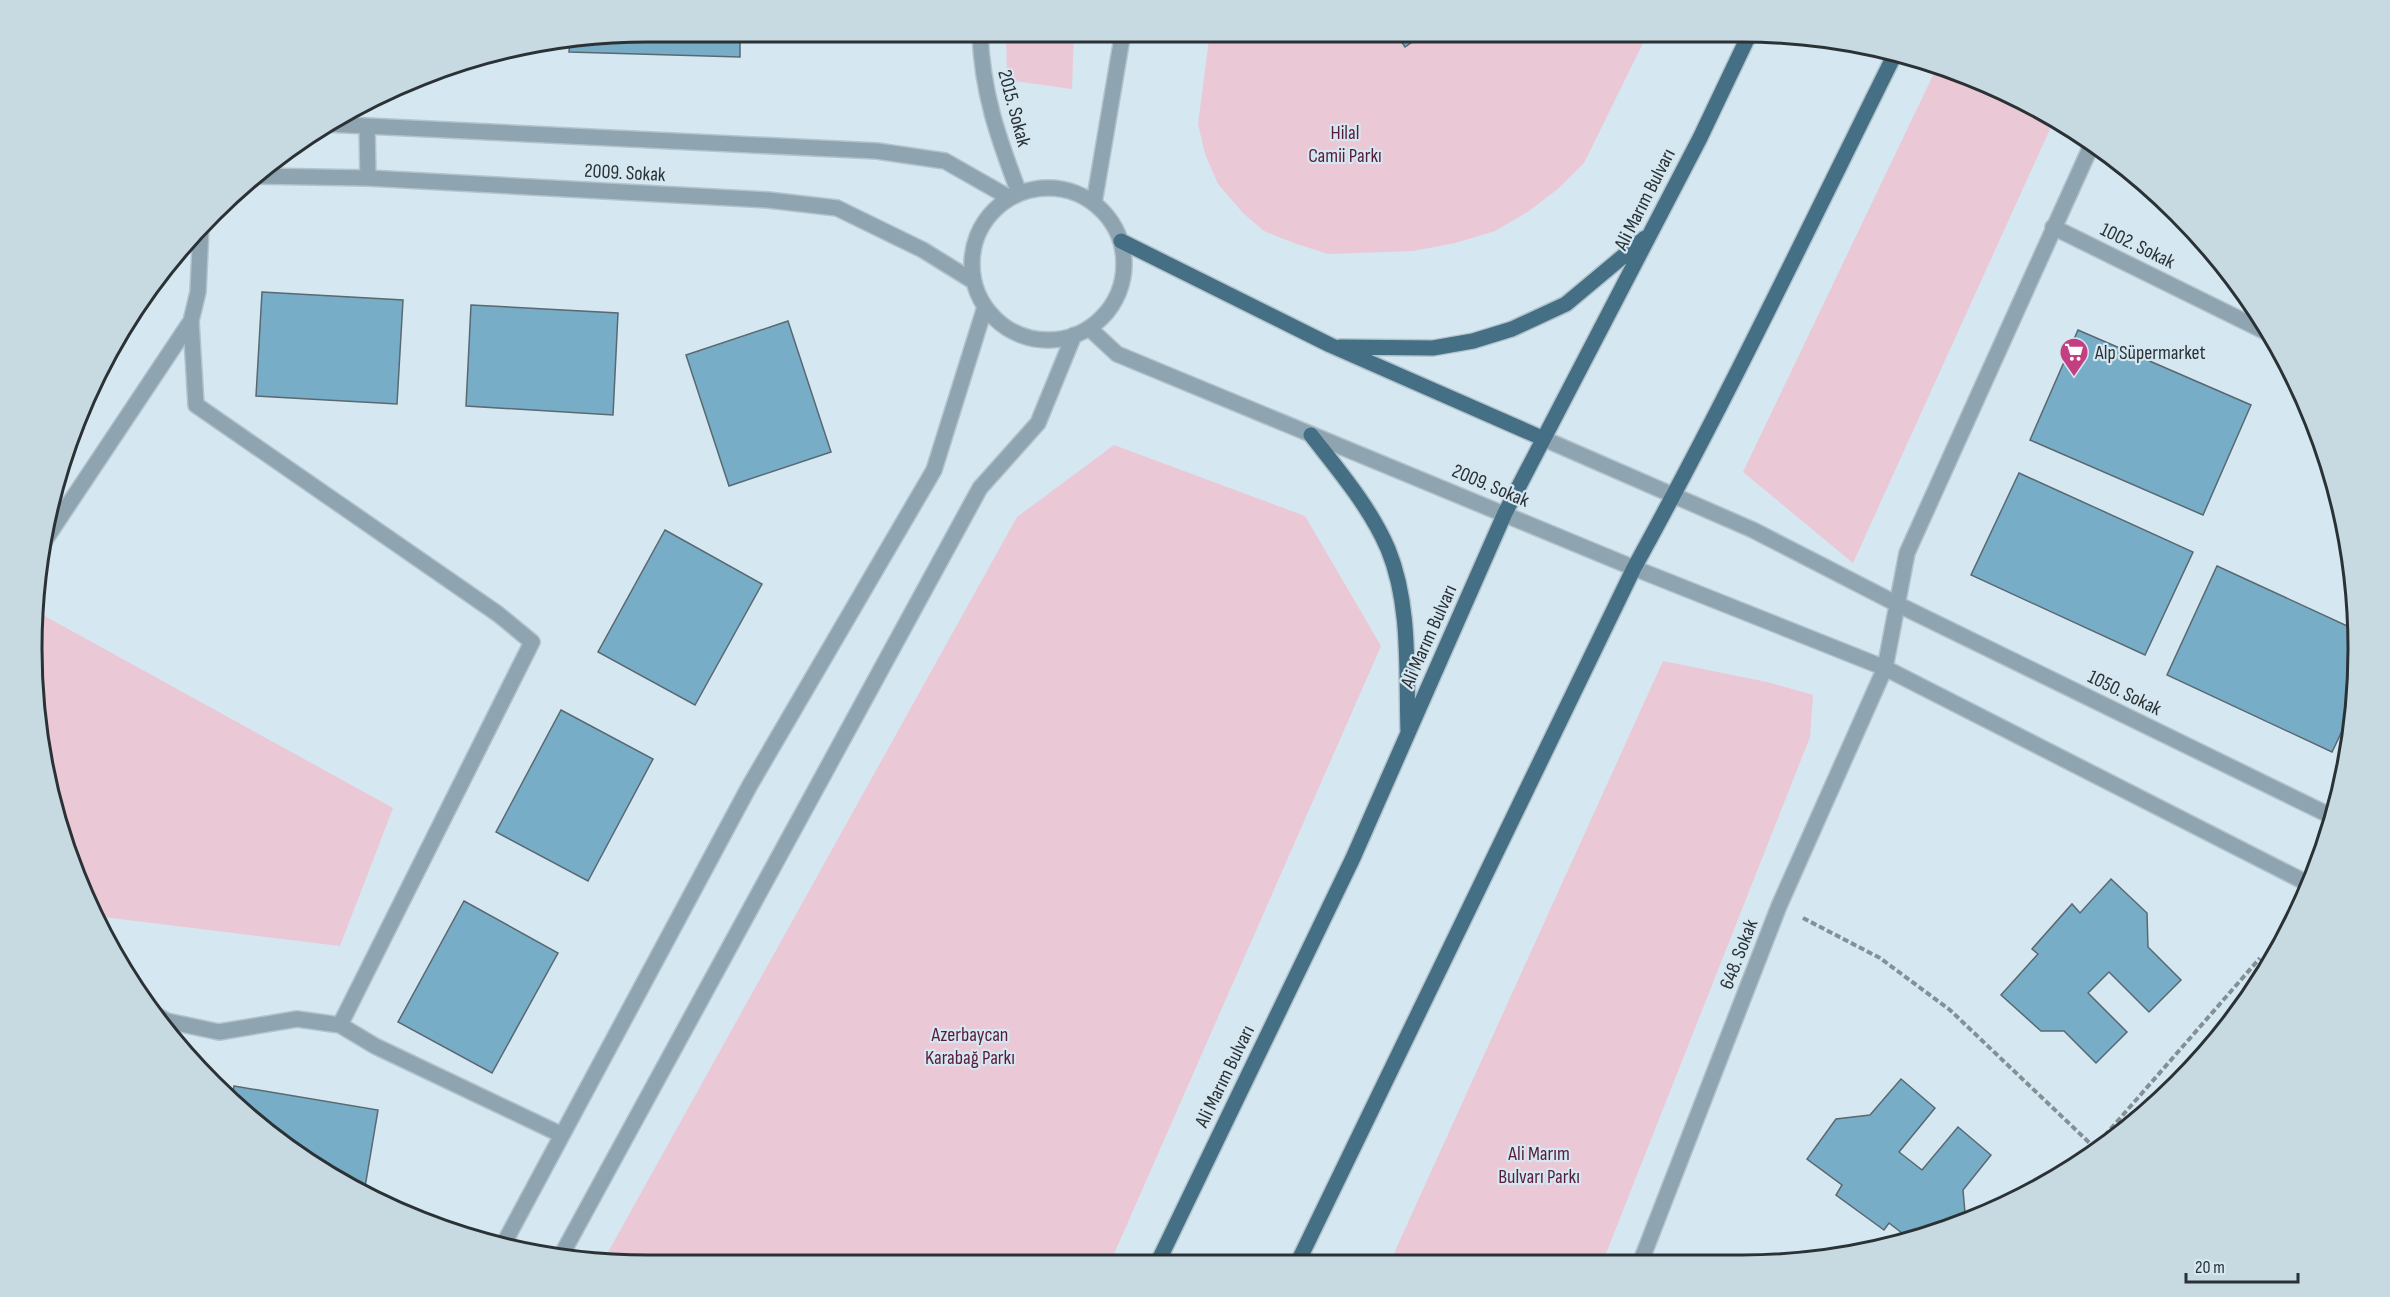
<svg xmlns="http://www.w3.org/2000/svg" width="2390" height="1297" font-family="'Sofia Sans Condensed',sans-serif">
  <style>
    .green { fill: #ebc8d6 }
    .building { fill: #78adc8; stroke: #596871; stroke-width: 1.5 }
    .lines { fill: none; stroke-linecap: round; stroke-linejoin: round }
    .minor-casing { stroke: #b3c3cb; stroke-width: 18 }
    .major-casing { stroke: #b3c3cb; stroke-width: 18 }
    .path { stroke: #839097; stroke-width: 4; stroke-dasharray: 6 3; stroke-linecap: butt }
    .minor { stroke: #8ea4b0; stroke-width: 15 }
    .major { stroke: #456f84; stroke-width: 15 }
    .labels { text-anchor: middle; stroke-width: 4.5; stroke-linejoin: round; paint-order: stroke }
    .street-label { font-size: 20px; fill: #2b3236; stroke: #d5e7f0 }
    .park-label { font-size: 20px; fill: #591b3a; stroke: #d5e7f0 }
    .poi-label { font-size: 20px; fill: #2b3236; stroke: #d5e7f0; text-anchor: start }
    .rim { fill: none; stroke: #2b3236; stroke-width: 3 }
  </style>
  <rect width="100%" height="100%" fill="#d5e7f0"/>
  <path class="green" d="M1006 32H1074L1072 89 1007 80Z
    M1210 32 1648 33 1584 163 1559 188 1529 211 1495 231 1455 243 1413 251 1328 254 1294 243 1264 231 1244 214 1218 184 1205 154 1198 124Z
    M1937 67 2055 118 1853 563 1743 472Z
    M1114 445 1305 516 1381 646 1110 1263H602L1017 517Z
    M41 614 393 808 340 946 95 916 79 885 52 808 33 689V624Z
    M1663 661 1767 682 1813 695 1810 737 1603 1261 1390 1262Z"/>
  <path class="building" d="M648 32H740V57L569 52 570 39Z
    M1395 32H1427L1405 47Z
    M262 292 403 300 397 404 256 396Z
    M471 305 618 313 613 415 466 406Z
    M788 321 831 452 729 486 686 355Z
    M2078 330 2251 405 2203 515 2030 440Z
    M2019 473 2193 552 2145 655 1971 575Z
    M665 530 762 584 695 705 598 652Z
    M2217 566 2356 630 2354 706 2332 752 2167 675Z
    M561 710 653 759 588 881 496 832Z
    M2111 879 2147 913 2148 947 2181 980 2149 1012 2109 972 2088 993 2127 1032 2096 1063 2064 1031H2041L2001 995 2038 954 2032 949 2072 904 2080 913Z
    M464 901 558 953 492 1073 398 1022Z
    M1901 1079 1935 1108 1899 1152 1922 1170 1958 1127 1991 1155 1963 1190 1965 1213 1957 1224 1940 1233 1911 1240 1889 1223 1884 1230 1836 1195 1842 1185 1807 1159 1836 1119 1870 1115Z
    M234 1086 378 1110 364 1193 340 1183 273 1138 232 1099Z"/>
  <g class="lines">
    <g class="minor-casing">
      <path id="minor" d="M980 32C982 93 998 137 1019 193
        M326 124 877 151 945 161 1010 198
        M367 126 368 178
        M255 176 368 178 768 200 837 208 923 250 973 281
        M972 264a76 76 0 1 1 152 0a76 76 0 1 1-152 0Z
        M1094 203 1123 32
        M2053 227 2268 333
        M191 321 196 405 498 614 532 642 340 1025
        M1089 328 1117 354 1634 568 1885 668 2309 884
        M1542 438 1753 530 1899 605 2333 817
        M43 543 191 321 198 292 201 227
        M152 1013 167 1021 219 1032 297 1019 340 1025 375 1046 562 1135
        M502 1247 750 785 934 470 985 307
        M561 1256 980 488 1038 423 1074 335
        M1641 1261 1779 906 1885 668 1907 553 2092 144"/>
    </g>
    <g class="major-casing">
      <path id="major" d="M1121 241 1330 345 1542 438
        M1340 347 1433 348 1473 341 1512 329 1566 304 1645 238
        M1311 435C1339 471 1370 507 1388 549 1411 605 1406 671 1408 731
        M1158 1262 1353 858 1505 513 1700 138 1750 33
        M1298 1262 1634 568C1727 399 1810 225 1896 52"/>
    </g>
    <path class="path" d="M1803 918 1880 958 1950 1010 2097 1150
      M2081 1163 2260 958"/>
    <use href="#minor" class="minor"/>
    <use href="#major" class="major"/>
  </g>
  <defs>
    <g id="supermarket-pin" transform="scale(1.5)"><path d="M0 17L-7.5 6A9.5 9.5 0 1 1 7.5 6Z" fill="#c33f82" stroke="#d5e7f0"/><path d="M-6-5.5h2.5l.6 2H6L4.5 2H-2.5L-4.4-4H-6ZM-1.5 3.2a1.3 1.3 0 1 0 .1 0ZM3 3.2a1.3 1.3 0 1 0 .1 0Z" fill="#fff"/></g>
  </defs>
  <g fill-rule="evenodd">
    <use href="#supermarket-pin" x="2074" y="352"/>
  </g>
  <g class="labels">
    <g class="street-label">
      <text transform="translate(1015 108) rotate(75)" y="7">2015. Sokak</text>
      <text transform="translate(625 172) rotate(3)" y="7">2009. Sokak</text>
      <text transform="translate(1644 199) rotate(-63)" y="7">Ali Marım Bulvarı</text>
      <text transform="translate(2138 245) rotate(26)" y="7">1002. Sokak</text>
      <text transform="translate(1491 485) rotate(23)" y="7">2009. Sokak</text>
      <text transform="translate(1428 636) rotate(-66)" y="7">Ali Marım Bulvarı</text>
      <text transform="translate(2125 692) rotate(26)" y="7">1050. Sokak</text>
      <text transform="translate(1738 954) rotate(-69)" y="7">648. Sokak</text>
      <text transform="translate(1224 1076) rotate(-64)" y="7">Ali Marım Bulvarı</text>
    </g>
    <g class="park-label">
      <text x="1345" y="139">Hilal<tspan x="1345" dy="23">Camii Parkı</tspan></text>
      <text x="970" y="1041">Azerbaycan<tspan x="970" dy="23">Karabağ Parkı</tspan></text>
      <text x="1539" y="1160">Ali Marım<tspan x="1539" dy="23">Bulvarı Parkı</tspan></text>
    </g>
    <g class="poi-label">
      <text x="2095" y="359">Alp Süpermarket</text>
    </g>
  </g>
  <path d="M0 0H2390V1297H0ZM648 42H1742A606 606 0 0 1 2348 648V649A606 606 0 0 1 1742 1255H648A606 606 0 0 1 42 649V648A606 606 0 0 1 648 42Z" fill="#c7d9e1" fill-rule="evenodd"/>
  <path class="rim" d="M648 42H1742A606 606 0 0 1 2348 648V649A606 606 0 0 1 1742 1255H648A606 606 0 0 1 42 649V648A606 606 0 0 1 648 42Z"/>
  <path d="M2186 1273v9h112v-9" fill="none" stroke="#2b3236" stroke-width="3"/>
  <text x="2195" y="1273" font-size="18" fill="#2b3236" stroke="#d5e7f0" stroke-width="4.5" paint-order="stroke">20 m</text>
</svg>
